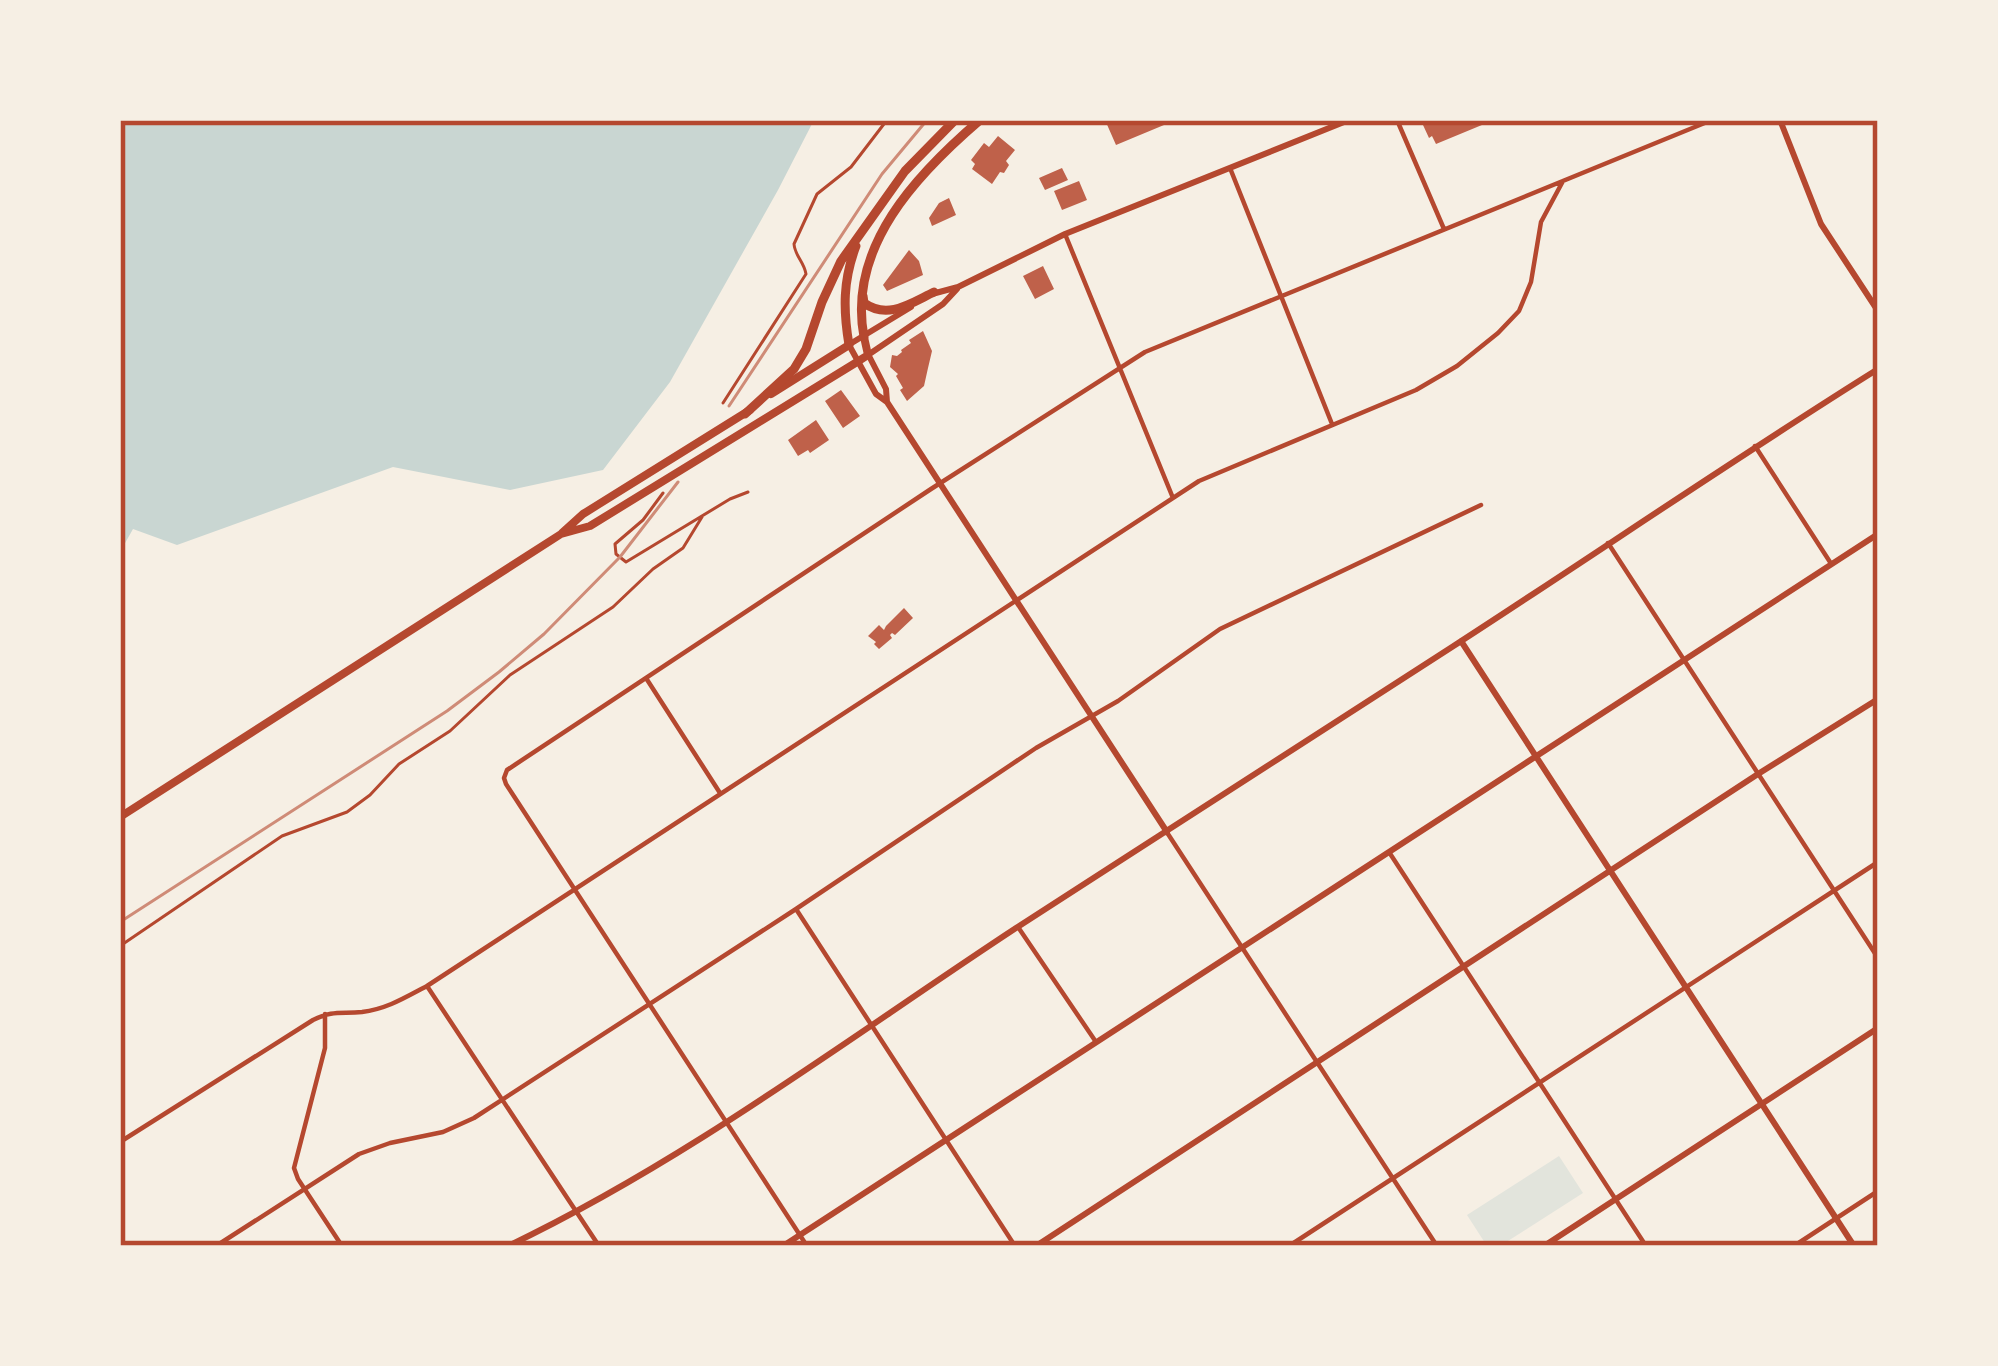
<svg xmlns="http://www.w3.org/2000/svg" width="1998" height="1366" font-family="Poppins,sans-serif">
  <style>
    .green { fill: #e2e4dc }
    .water { fill: #c9d6d2 }
    .building { fill: #bf614a }
    .lines { fill: none; stroke-linecap: round; stroke-linejoin: round }
    .path { stroke: #b5482f; stroke-width: 3 }
    .minor { stroke: #b5482f; stroke-width: 4.5 }
    .tertiary { stroke: #b5482f; stroke-width: 6 }
    .secondary { stroke: #b5482f; stroke-width: 6 }
    .trunk { stroke: #b5482f; stroke-width: 8 }
    .motorway { stroke: #b5482f; stroke-width: 9 }
    .rail { stroke: #cf8b77; stroke-width: 3 }
    .neatline { fill: none; stroke: #b5482f; stroke-width: 4.5 }
  </style>
  <rect width="100%" height="100%" fill="#f6efe4"/>
  <path class="green" d="M1559 1156 1583 1193 1500 1246H1487L1467 1215Z"/>
  <path class="water" d="M120 120H814L778 190 670 382 603 470 510 490 393 467 177 545 133 529 120 552Z"/>
  <path class="building" d="M1105 120H1176L1116 145Z
    M1435 120H1494L1436 144 1432 136 1429 138 1423 125Z
    M998 136 1015 150 1006 161 1009 165 1004 173 1000 172 992 184 972 169 975 164 971 160 984 143 989 147Z
    M1062 168 1068 180 1045 190 1039 178Z
    M1079 181 1087 200 1062 210 1054 191Z
    M949 198 956 215 932 226 929 218 939 203Z
    M909 250 919 261 923 275 887 291 883 285Z
    M1043 266 1054 289 1035 299 1023 276Z
    M923 331 932 351 928 368 924 386 907 401 900 390 903 388 896 376 898 374 890 367 892 355 897 356 902 352 901 350 911 343 909 340Z
    M841 390 860 416 843 428 825 401Z
    M816 420 829 440 810 453 808 450 798 456 788 440Z
    M904 608 913 618 895 635 892 633 890 635 892 638 879 649 874 644 876 642 868 636 879 625 884 630 886 626Z"/>
  <g class="lines">
    <path class="path" d="M723 403 806 274C804 262 795 256 794 244L817 194 851 167 887 120
      M663 493 643 520 615 544 616 554 626 562 730 499 748 492
      M120 946 282 836 347 812 370 795 399 764 450 731 510 675 613 607 653 569 683 548 702 517"/>
    <path class="minor" d="M1397 120 1444 229
      M1230 168 1332 424
      M1065 234 1173 498
      M1755 446 1830 562
      M1608 543 1878 958
      M646 678 720 793
      M1168 834 1437 1246
      M1389 852 1646 1246
      M796 909 1015 1246
      M1018 927 1096 1042
      M427 986 599 1246
      M325 1014V1048L294 1168 298 1179 342 1246
      M120 1142 313 1020C333 1010 341 1014 362 1012 387 1009 406 997 427 986L1199 481 1416 390 1457 366 1498 333 1519 311 1531 282 1541 222 1563 181
      M216 1246 359 1154 390 1143 443 1132 474 1118 796 909 1036 748 1118 701 1220 629 1481 505
      M807 1246 506 784 504 778 507 770 931 489 1145 352 1712 120
      M1289 1246 1878 862
      M1794 1246 1878 1191"/>
    <path class="tertiary" d="M849 345 876 394 887 402 1167 832
      M869 356 886 389 887 402
      M1461 641 1854 1246
      M508 1246C688 1160 850 1037 1016 928 1161 834 1307 742 1452 647 1594 555 1734 459 1878 369
      M783 1246 1878 534
      M1036 1246 1758 774 1878 699"/>
    <path class="secondary" d="M1780 120 1821 224 1878 311
      M932 294 958 287 1065 234 1349 120
      M850 344 911 307
      M868 355 943 304 957 289
      M1544 1246 1878 1028"/>
    <path class="trunk" d="M771 394 849 345
      M562 533 583 514 750 410
      M120 817 561 534 590 526 857 362 868 355 864 337"/>
    <path class="motorway" d="M863 296 864 303C888 320 911 303 934 292
      M864 337C847 247 917 174 980 120
      M849 345C843 309 843 280 856 246
      M745 414 794 369 806 349 822 302 841 261 905 171 955 120"/>
    <path class="rail" d="M729 406 882 174 927 120
      M120 922 447 711 499 672 544 634 620 557 678 482"/>
  </g>
  <rect width="1998" height="1366" fill="none" stroke="#f6efe4" stroke-width="246"/>
  <rect x="123" y="123" width="1752" height="1120" class="neatline"/>
</svg>
